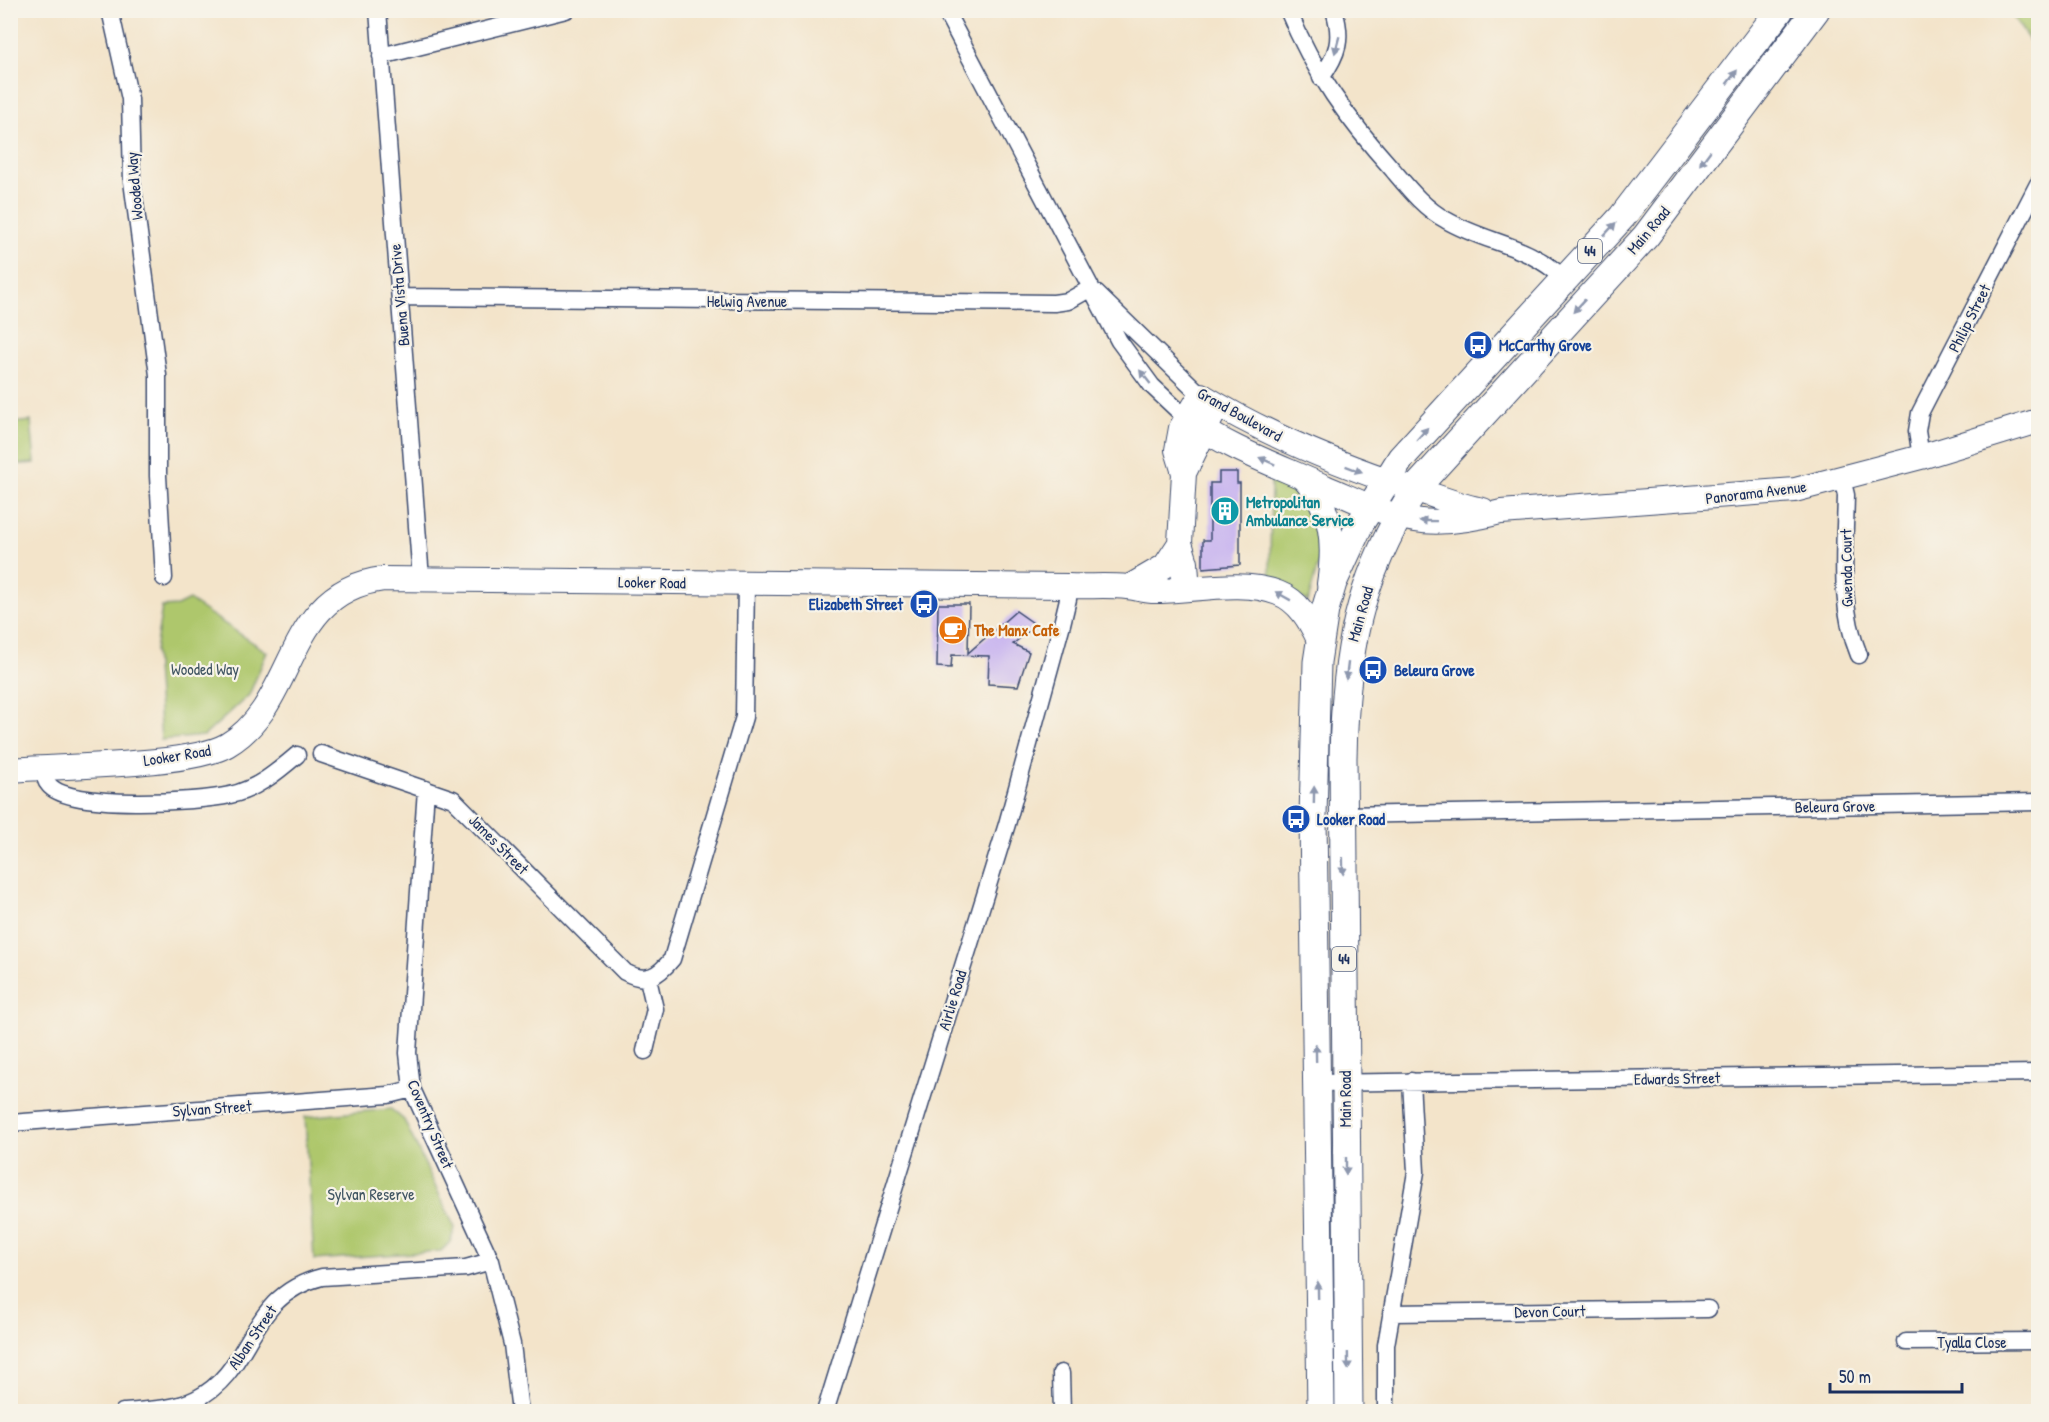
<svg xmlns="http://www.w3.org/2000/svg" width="2049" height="1422" font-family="'Patrick Hand',sans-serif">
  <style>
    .green { fill: #aec76c; stroke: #647b65; stroke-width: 1.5 }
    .building { fill: #c3adf0 }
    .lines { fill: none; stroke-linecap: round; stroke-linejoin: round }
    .street-casing { stroke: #3b4a6e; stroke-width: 19 }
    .secondary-casing { stroke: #3b4a6e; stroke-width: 26 }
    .primary-casing { stroke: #3b4a6e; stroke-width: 29 }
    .street { stroke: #fff; stroke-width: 16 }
    .secondary { stroke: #fff; stroke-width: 24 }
    .primary { stroke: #fff; stroke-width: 27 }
    .oneway { fill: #8d97ae }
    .labels { text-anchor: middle; stroke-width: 4.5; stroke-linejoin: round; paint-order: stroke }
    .shield { fill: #f7f3e8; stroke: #5d6a87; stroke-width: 1.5 }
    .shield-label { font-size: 15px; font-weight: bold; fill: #1b2f5e }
    .street-label { font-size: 16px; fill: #1b2f5e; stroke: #f7f3e8 }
    .transit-label { font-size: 16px; font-weight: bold; fill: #164399; stroke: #f7f3e8; text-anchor: start }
    .culture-label { font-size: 16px; font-weight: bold; fill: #0d838f; stroke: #f7f3e8; text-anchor: start }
    .food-label { font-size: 16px; font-weight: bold; fill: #c56008; stroke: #f7f3e8; text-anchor: start }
    .park-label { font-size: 16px; fill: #405562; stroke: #f7f3e8 }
  </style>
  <rect width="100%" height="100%" fill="#f7f3e8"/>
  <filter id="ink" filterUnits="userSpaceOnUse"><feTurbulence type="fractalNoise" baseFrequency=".0167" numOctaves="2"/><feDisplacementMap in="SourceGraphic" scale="12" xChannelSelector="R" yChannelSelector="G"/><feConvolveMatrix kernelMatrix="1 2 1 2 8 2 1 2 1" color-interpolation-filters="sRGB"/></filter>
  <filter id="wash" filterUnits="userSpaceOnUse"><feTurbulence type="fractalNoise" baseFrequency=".008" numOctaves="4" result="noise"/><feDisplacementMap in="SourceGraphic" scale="24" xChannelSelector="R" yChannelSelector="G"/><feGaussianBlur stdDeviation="1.35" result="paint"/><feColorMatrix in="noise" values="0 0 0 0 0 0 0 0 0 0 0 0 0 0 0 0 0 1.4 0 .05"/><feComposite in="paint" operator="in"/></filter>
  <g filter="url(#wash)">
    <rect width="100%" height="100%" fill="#f3e4ca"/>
    <path class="green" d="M2009 11H2038V53Z
      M31 421 35 463 11 465V423Z
      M1271 473 1297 485 1315 502 1321 553 1308 602 1270 580Z
      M189 600 267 652 249 695 204 736 161 740 155 651 162 607 177 606Z
      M391 1109 404 1120 455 1228 450 1242 441 1251 314 1260 305 1117Z"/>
    <g id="blocks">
      <path class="building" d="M1219 472H1237V483H1240V565L1203 568V540H1210V483H1219Z
        M938 604H969L968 653 1016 611 1036 625 1013 644 1029 652 1018 686 988 684 989 656 952 655 951 668 937 667Z"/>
    </g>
  </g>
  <g filter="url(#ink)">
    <use href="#blocks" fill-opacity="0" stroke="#3b4a6e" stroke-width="1.5"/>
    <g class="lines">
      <g class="street-casing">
        <path id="street" d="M110 10 130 99 132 181 158 375V476L164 578
          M378 10 421 579
          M945 10 1119 341 1152 386 1186 418
          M1288 10C1314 73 1348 120 1393 170 1409 189 1424 208 1446 220 1487 244 1529 244 1564 279
          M381 56 566 10
          M1321 78C1338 54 1343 39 1334 10
          M1096 293 1201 395
          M400 297 1054 303 1068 301 1091 288
          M1921 457 1917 431 1920 413 2038 184
          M1842 479 1846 495C1845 548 1838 605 1859 655
          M321 754 453 799 625 972C647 984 658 976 672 959L744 717 746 583
          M44 767C45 774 44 780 49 785 69 810 199 802 230 795 257 789 277 772 297 755
          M426 789 408 1053 412 1089 491 1261 512 1344 520 1412
          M1343 815 2038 802
          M645 1051 655 1009 648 979
          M1316 1083 2038 1073
          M10 1123 388 1095 412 1089
          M1391 1313 1708 1309
          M1906 1342 2038 1341
          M1061 1373 1062 1412
          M123 1412C147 1410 174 1410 196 1399 255 1370 245 1296 322 1277L466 1268 491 1261
          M825 1412 1007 824 1062 624 1068 599V586
          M1386 1412V1345L1416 1172 1411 1081"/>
      </g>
      <g class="secondary-casing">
        <path id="secondary" d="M1186 418C1227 448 1279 466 1325 487 1354 499 1384 515 1415 520 1442 525 1474 519 1501 512L1795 490 1921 457 2038 421
          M1184 473 1212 416
          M1305 479C1333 510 1335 544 1329 584
          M1129 587 1165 566 1180 543
          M1176 590 1187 577 1186 563 1180 543 1184 473 1177 450 1181 428 1201 395C1267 435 1340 465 1413 489 1437 496 1459 506 1483 510
          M10 770C59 766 191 766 227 745 299 703 282 592 383 579L1068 586C1087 587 1108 585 1127 587 1137 588 1145 591 1155 591 1192 591 1243 579 1278 593 1299 601 1310 621 1319 640"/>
      </g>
      <g class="primary-casing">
        <path id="primary" d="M1321 1412 1313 817 1317 662 1325 610 1333 583 1360 524 1401 458 1622 217 1780 10
          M1349 1412 1343 758C1345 653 1357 580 1415 489L1646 236 1816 10"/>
      </g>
      <use href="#street" class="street"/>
      <use href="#secondary" class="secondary"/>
      <use href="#primary" class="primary"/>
    </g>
    <defs><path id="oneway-solid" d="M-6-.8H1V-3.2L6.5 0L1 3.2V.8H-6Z" transform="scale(1.5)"/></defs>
    <g class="oneway">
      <use href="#oneway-solid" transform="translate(1337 45) rotate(105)"/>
      <use href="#oneway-solid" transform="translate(1732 77) rotate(-53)"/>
      <use href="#oneway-solid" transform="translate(1705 158) rotate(127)"/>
      <use href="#oneway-solid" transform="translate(1610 229) rotate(-47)"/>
      <use href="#oneway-solid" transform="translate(1579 306) rotate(133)"/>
      <use href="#oneway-solid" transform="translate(1145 377) rotate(-128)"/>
      <use href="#oneway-solid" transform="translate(1422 434) rotate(-49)"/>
      <use href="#oneway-solid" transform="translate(1267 461) rotate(-156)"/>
      <use href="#oneway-solid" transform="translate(1354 469) rotate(20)"/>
      <use href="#oneway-solid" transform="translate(1428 521) rotate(-179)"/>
      <use href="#oneway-solid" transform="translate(1283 596) rotate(-151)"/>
      <use href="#oneway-solid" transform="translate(1347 671) rotate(97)"/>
      <use href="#oneway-solid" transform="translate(1314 795) rotate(-89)"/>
      <use href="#oneway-solid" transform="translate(1343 866) rotate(89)"/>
      <use href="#oneway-solid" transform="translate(1316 1053) rotate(-91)"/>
      <use href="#oneway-solid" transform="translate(1346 1166) rotate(90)"/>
      <use href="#oneway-solid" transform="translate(1318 1290) rotate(-91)"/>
      <use href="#oneway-solid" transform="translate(1348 1361) rotate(89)"/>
    </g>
  </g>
  <defs>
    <g id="bus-disc" transform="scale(1.5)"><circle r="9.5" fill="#1a4fb4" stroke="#f7f3e8"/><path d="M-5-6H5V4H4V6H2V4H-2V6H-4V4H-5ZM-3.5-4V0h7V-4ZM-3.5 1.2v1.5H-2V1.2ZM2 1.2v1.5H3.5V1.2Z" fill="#fff"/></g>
    <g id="building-disc" transform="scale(1.5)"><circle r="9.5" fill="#0f9aa8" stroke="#f7f3e8"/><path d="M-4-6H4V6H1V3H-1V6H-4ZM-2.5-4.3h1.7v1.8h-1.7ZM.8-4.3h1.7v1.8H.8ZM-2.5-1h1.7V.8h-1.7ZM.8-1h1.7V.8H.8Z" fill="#fff"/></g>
    <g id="cafe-disc" transform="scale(1.5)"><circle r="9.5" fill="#e8710a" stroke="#f7f3e8"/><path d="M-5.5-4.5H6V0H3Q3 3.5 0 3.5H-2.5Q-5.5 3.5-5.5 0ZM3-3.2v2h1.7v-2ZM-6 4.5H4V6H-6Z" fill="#fff"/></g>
  </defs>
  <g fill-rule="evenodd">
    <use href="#bus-disc" x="1478" y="345"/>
    <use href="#building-disc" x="1225" y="511"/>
    <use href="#bus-disc" x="924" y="604"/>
    <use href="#cafe-disc" x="953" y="630"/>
    <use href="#bus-disc" x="1373" y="670"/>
    <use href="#bus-disc" x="1296" y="819"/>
  </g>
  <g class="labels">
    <g class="shield">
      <rect x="1578" y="239" width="24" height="24" rx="4.5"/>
      <rect x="1332" y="947" width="24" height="24" rx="4.5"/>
    </g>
    <g class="shield-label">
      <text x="1590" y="256">44</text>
      <text x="1344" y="964">44</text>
    </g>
    <g class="street-label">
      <text transform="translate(134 186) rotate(-95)" y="6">Wooded Way</text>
      <text transform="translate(1648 230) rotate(-50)" y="6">Main Road</text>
      <text transform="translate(399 295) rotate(-95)" y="6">Buena Vista Drive</text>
      <text x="747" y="307">Helwig Avenue</text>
      <text transform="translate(1969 318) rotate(-63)" y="6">Philip Street</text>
      <text transform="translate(1240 414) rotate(29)" y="6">Grand Boulevard</text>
      <text transform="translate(1756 492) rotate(-7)" y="6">Panorama Avenue</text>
      <text transform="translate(1846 568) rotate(-91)" y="6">Gwenda Court</text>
      <text transform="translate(652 582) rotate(1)" y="6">Looker Road</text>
      <text transform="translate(1360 614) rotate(-74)" y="6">Main Road</text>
      <text transform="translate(177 755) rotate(-9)" y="6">Looker Road</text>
      <text transform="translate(1835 806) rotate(-1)" y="6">Beleura Grove</text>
      <text transform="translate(499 844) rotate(45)" y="6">James Street</text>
      <text transform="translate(952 1000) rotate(-73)" y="6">Airlie Road</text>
      <text transform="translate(1677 1078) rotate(-1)" y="6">Edwards Street</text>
      <text transform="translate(1345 1099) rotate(-90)" y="6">Main Road</text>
      <text transform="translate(212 1108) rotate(-4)" y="6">Sylvan Street</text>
      <text transform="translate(431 1124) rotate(67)" y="6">Coventry Street</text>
      <text transform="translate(1550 1311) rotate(-1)" y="6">Devon Court</text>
      <text transform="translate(252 1337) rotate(-56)" y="6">Alban Street</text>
      <text x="1972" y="1348">Tyalla Close</text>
    </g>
    <g class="transit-label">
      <text x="1499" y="351">McCarthy Grove</text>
      <text x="903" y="610" text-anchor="end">Elizabeth Street</text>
      <text x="1394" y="676">Beleura Grove</text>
      <text x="1317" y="825">Looker Road</text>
    </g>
    <g class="culture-label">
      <text x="1246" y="508">Metropolitan<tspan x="1246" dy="18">Ambulance Service</tspan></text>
    </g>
    <g class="food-label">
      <text x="974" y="636">The Manx Cafe</text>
    </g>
    <g class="park-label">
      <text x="205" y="675">Wooded Way</text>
      <text x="371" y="1200">Sylvan Reserve</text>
    </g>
  </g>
  <rect width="2049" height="1422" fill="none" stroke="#f7f3e8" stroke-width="36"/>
  <path d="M1830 1383v9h132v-9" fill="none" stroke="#1b2f5e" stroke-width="3"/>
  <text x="1839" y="1383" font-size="18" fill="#1b2f5e" stroke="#f7f3e8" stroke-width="4.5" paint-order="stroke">50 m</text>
</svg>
